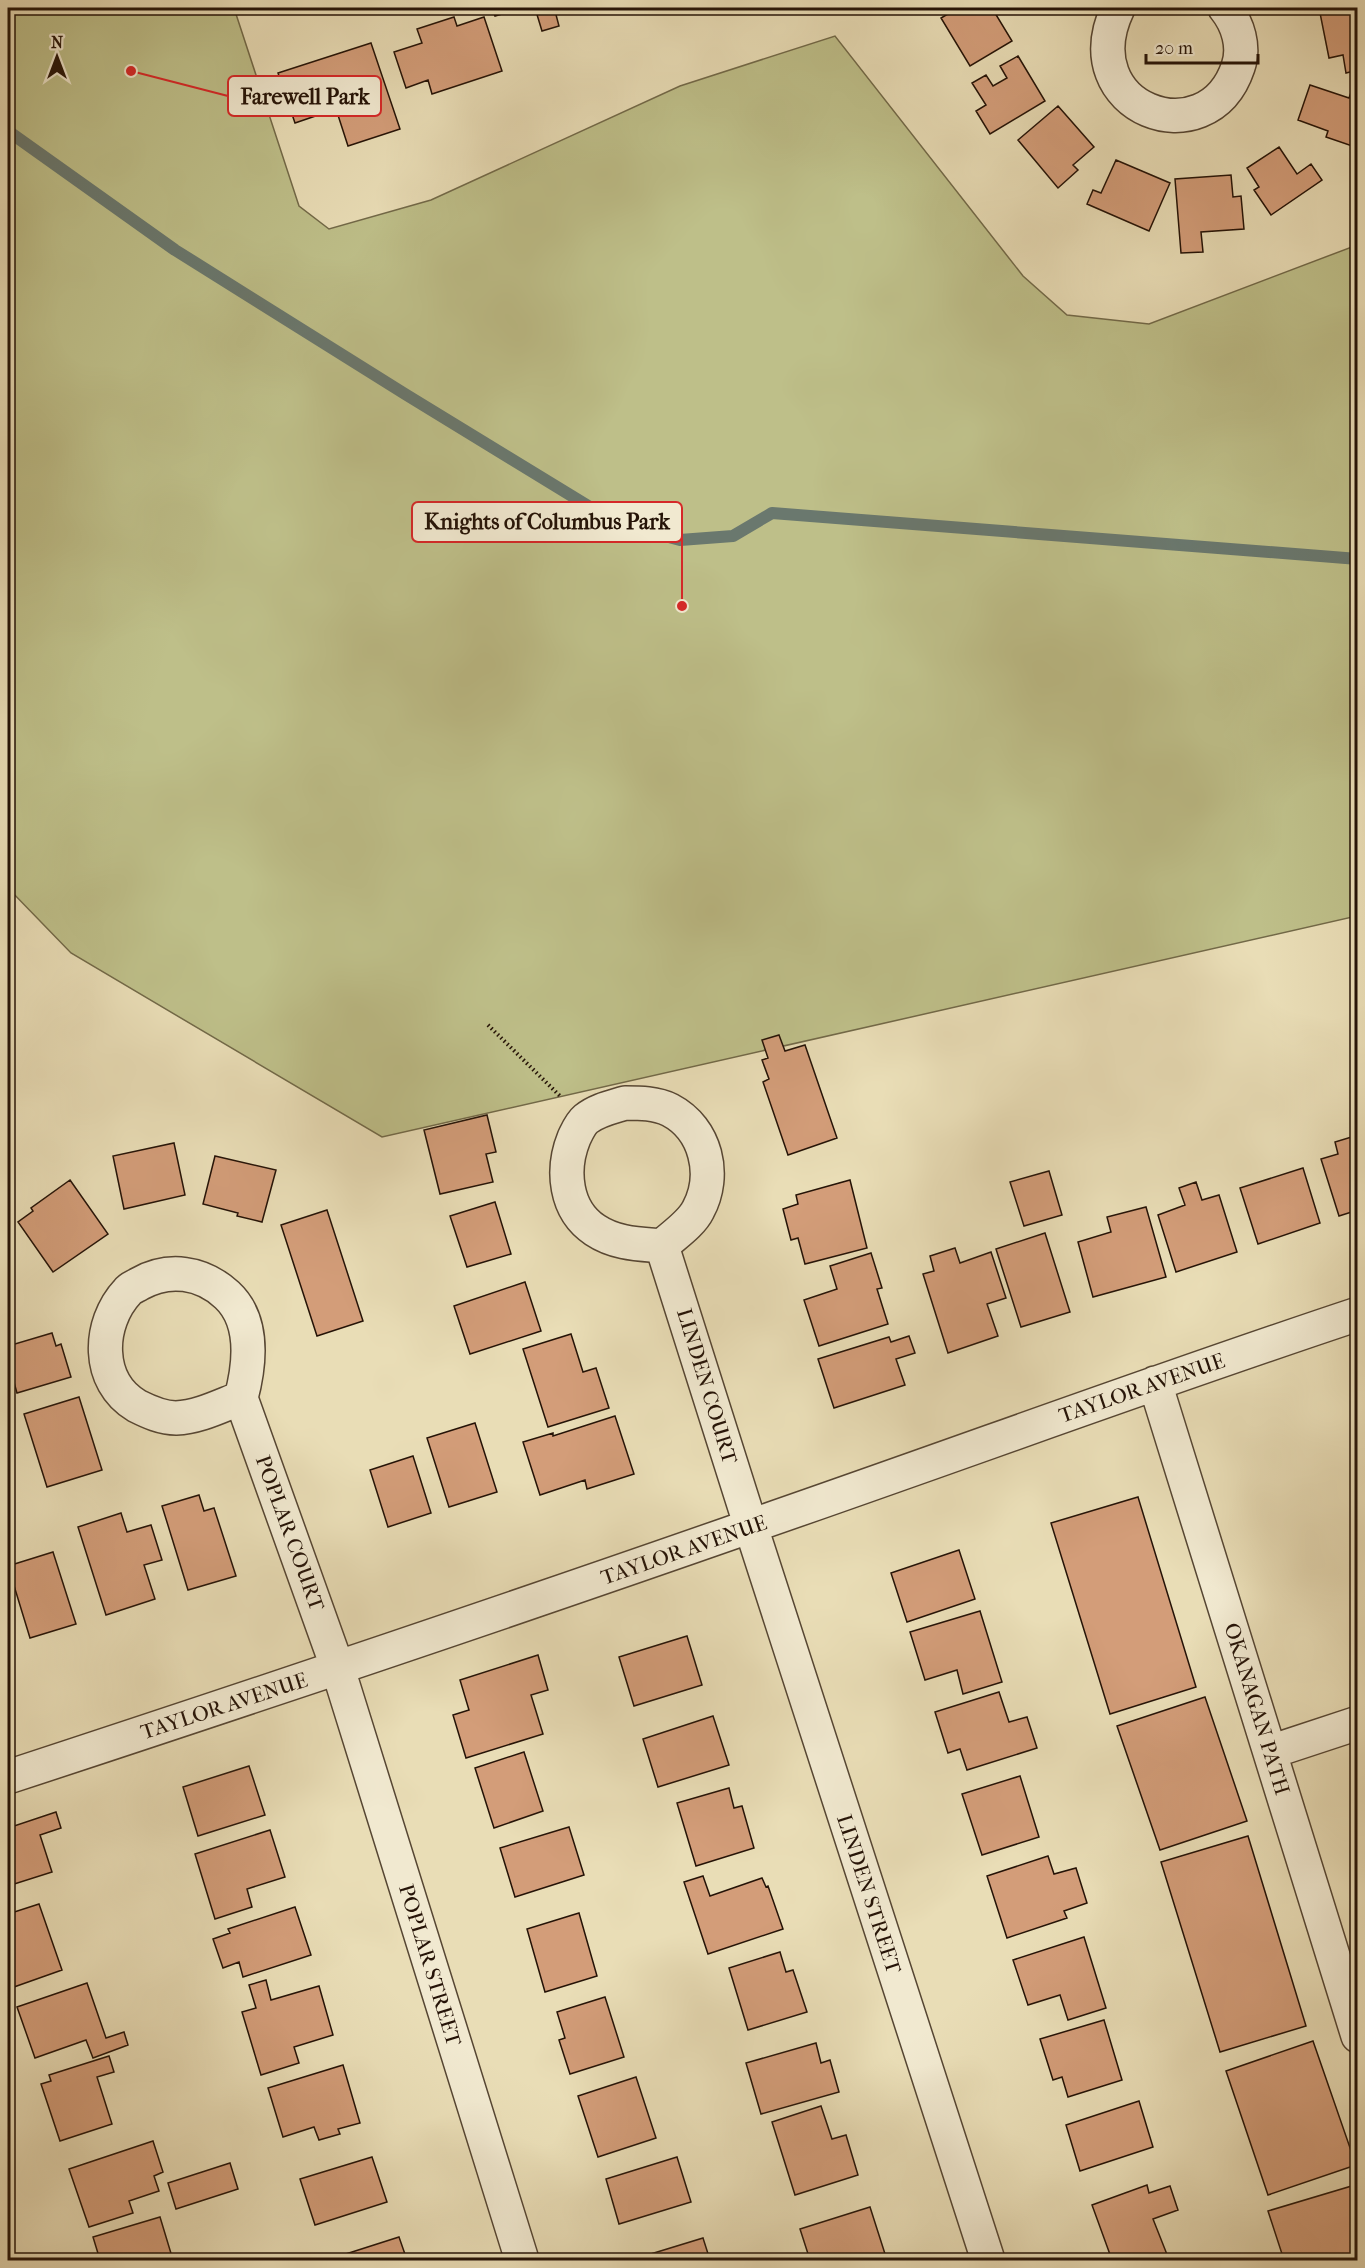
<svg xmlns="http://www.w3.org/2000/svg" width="1365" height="2268" font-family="'IM FELL French Canon',serif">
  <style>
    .green { fill: #bebf89; stroke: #726948; stroke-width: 1.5 }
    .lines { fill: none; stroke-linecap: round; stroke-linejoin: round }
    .stream { stroke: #6a786e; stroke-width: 12 }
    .building { fill: #d39d79; stroke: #251307; stroke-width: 1.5 }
    .minor-casing { stroke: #564633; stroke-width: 36 }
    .path { stroke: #251307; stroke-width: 4; stroke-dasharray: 1.5 3; stroke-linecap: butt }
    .minor { stroke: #f1e9d0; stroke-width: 33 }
    .labels { text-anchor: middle; stroke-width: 5; stroke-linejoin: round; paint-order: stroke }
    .street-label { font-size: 21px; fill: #251307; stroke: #f1e9d0 }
    .leader { fill: none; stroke: #d62828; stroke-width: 2 }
    .callout-dot { fill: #d62828; stroke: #f1e9d0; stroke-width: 2 }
    .callout { fill: #f1e9d0; stroke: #d62828; stroke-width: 2 }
    .callout-label { font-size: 22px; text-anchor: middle; font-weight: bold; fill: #251307 }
  </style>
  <rect width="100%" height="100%" fill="#e9ddb6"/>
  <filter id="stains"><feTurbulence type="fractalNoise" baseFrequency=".00333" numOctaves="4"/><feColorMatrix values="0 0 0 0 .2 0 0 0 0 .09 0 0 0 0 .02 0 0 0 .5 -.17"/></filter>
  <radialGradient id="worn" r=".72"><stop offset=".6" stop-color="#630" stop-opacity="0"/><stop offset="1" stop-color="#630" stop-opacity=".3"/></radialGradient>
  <path class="green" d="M8 8H234L299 206 329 229 431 200 680 86 835 36 1023 276 1067 315 1149 324 1357 245V916L382 1137 71 953 8 888Z"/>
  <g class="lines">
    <path class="stream" d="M8 131 175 250 405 394 616 523 680 540 733 536 772 513 1358 559"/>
  </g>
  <path class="building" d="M492 8H523L495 16Z
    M535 8H566L555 11 559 26 542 31Z
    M611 8H628L612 12Z
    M680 8H700L682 13Z
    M958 8H992L1012 41 970 66 941 18Z
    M1319 8H1358V70L1346 73 1343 55 1329 58Z
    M454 17 457 26 484 17 502 71 432 94 428 80 406 88 394 52 422 43 417 29Z
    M371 43 400 129 348 146 336 109 295 123 278 73Z
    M1018 56 1045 101 990 134 976 111 986 105 972 83 986 75 993 86 1007 78 1000 66Z
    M1354 84 1358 85V148L1326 137 1328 131 1298 120 1310 85 1349 98Z
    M1058 106 1094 147 1073 165 1078 170 1058 188 1018 140Z
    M1279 147 1297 174 1311 164 1322 180 1271 215 1254 190 1259 187 1247 168Z
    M1116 160 1170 183 1149 231 1087 204 1093 190 1101 193Z
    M1231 175 1233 197 1241 196 1244 229 1201 232 1203 252 1181 253 1175 179Z
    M779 1035 785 1051 805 1045 837 1138 788 1155 763 1082 769 1079 762 1060 768 1058 762 1040Z
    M487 1115 496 1152 486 1154 493 1182 440 1194 424 1130Z
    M1358 1135V1210L1339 1216 1321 1159 1338 1154 1335 1142Z
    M174 1143 185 1195 124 1209 113 1156Z
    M215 1156 276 1170 262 1222 237 1216 238 1213 203 1204Z
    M1303 1168 1320 1223 1258 1244 1240 1188Z
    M1049 1171 1062 1215 1024 1226 1010 1182Z
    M70 1180 108 1234 53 1272 18 1222 33 1211 31 1208Z
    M850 1180 867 1248 805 1264 798 1238 791 1240 783 1209 798 1204 796 1195Z
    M1196 1182 1202 1200 1219 1195 1237 1252 1176 1272 1158 1215 1185 1205 1179 1188Z
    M495 1202 511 1254 467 1267 450 1216Z
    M1146 1207 1166 1277 1093 1297 1078 1242 1111 1232 1107 1217Z
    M327 1210 363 1321 317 1336 281 1225Z
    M1045 1233 1070 1312 1021 1327 996 1249Z
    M955 1248 960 1263 991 1252 1006 1298 987 1304 998 1336 948 1353 923 1274 934 1271 930 1256Z
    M871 1253 882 1288 877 1289 888 1324 819 1346 804 1300 837 1289 830 1266Z
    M525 1282 541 1331 470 1354 454 1306Z
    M52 1333 56 1346 61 1344 71 1377 17 1393 8 1361V1346Z
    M571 1334 583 1372 596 1368 609 1408 548 1427 523 1349Z
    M909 1336 915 1353 896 1359 905 1385 834 1408 818 1359 889 1337 891 1342Z
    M79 1397 102 1470 47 1487 24 1414Z
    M615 1416 634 1474 587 1489 585 1480 540 1495 523 1442 553 1433V1436Z
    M475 1423 497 1492 449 1507 427 1438Z
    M413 1456 431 1513 388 1527 370 1470Z
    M199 1495 204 1511 214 1508 236 1576 188 1590 162 1506Z
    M1138 1497 1196 1687 1110 1714 1051 1523Z
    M121 1513 127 1532 151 1525 162 1560 144 1565 155 1599 106 1615 78 1527Z
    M959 1550 975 1599 907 1622 891 1573Z
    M53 1552 76 1624 30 1638 8 1566Z
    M980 1611 1002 1682 963 1694 957 1670 925 1680 910 1632Z
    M687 1636 702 1685 634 1706 619 1657Z
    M538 1655 548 1690 531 1695 543 1734 466 1758 453 1715 469 1710 460 1680Z
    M999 1692 1009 1722 1027 1717 1037 1748 967 1770 960 1749 948 1753 935 1712Z
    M1205 1697 1247 1821 1160 1850 1117 1726Z
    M713 1716 729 1765 658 1787 643 1739Z
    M524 1752 543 1811 494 1828 475 1768Z
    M249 1766 265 1815 198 1836 183 1787Z
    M1020 1776 1039 1837 982 1855 962 1794Z
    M729 1788 734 1808 742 1806 754 1848 696 1866 677 1803Z
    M56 1812 61 1828 40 1835 52 1872 8 1886V1828Z
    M569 1827 584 1875 515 1897 500 1848Z
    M270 1830 285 1877 247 1889 252 1907 215 1919 195 1854Z
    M1248 1836 1306 2026 1220 2052 1161 1862Z
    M1048 1856 1054 1874 1076 1868 1087 1903 1064 1911 1067 1918 1007 1938 987 1876Z
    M703 1876 710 1896 762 1878 766 1887 768 1886 783 1929 708 1954 684 1882Z
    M39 1904 62 1970 14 1987 8 1969V1914Z
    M295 1907 311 1955 243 1977 239 1962 223 1968 213 1939 230 1933 228 1929Z
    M579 1913 597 1976 545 1992 527 1929Z
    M1084 1937 1106 2008 1068 2020 1060 1995 1028 2005 1013 1960Z
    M780 1952 786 1972 793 1970 807 2012 748 2030 729 1968Z
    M266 1980 271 2000 319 1986 333 2035 294 2047 299 2063 261 2075 242 2012 256 2008 249 1985Z
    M87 1983 106 2038 124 2032 128 2045 93 2058 86 2040 35 2058 17 2007Z
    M605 1997 624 2057 570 2074 559 2040 565 2038 557 2012Z
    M1104 2020 1122 2080 1068 2097 1062 2077 1053 2080 1040 2039Z
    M1313 2041 1356 2165 1268 2195 1226 2071Z
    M816 2043 821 2063 830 2060 839 2092 761 2114 746 2063Z
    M109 2056 114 2072 97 2077 112 2124 60 2141 41 2084 51 2081 49 2075Z
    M343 2065 360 2123 338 2129 340 2134 319 2140 314 2127 283 2137 268 2088Z
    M636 2077 656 2138 598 2157 578 2096Z
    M1139 2101 1153 2147 1080 2171 1066 2125Z
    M821 2106 832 2139 846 2135 858 2175 795 2195 772 2122Z
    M153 2141 163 2172 154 2176 159 2191 129 2201 133 2213 89 2227 69 2169Z
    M372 2157 387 2202 315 2225 300 2179Z
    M677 2157 691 2202 619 2224 606 2179Z
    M230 2163 238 2189 176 2209 168 2183Z
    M1147 2185 1149 2193 1170 2186 1178 2210 1153 2219 1168 2257 1159 2260H1112L1092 2205Z
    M1355 2185 1358 2192V2260H1284L1268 2211Z
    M870 2207 886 2257 874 2260H810L800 2229Z
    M160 2217 173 2260H100L93 2237Z
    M399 2237 407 2260H327Z
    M703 2238 710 2260H631Z"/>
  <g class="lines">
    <g class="minor-casing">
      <path id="minor" d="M1118 8C1070 109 1207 159 1238 67 1245 47 1238 24 1225 8
        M625 1103C640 1103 656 1103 670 1110 706 1129 717 1175 698 1210 691 1224 674 1235 662 1246 639 1244 616 1244 595 1230 565 1210 561 1170 574 1138 577 1132 580 1124 586 1119 597 1110 612 1107 625 1103Z
        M662 1246 751 1527 988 2260
        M1155 1383 1358 2036
        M241 1398C220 1406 199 1417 176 1418 162 1418 149 1412 137 1406 96 1382 97 1324 128 1291 130 1288 136 1286 139 1284 169 1267 202 1272 227 1295 255 1321 250 1364 241 1398L338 1669 522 2260
        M1270 1752 1358 1723
        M8 1777C255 1696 502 1613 748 1527 951 1457 1153 1382 1358 1314"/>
    </g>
    <path class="path" d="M488 1025 560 1096"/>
    <use href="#minor" class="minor"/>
  </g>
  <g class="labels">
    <g class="street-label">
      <text transform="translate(707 1386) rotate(73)" y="7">LINDEN COURT</text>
      <text transform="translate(1142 1388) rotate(-19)" y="7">TAYLOR AVENUE</text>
      <text transform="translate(290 1533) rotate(70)" y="7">POPLAR COURT</text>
      <text transform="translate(684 1550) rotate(-19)" y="7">TAYLOR AVENUE</text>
      <text transform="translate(224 1706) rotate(-18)" y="7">TAYLOR AVENUE</text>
      <text transform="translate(1257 1709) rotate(73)" y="7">OKANAGAN PATH</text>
      <text transform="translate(869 1894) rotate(72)" y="7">LINDEN STREET</text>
      <text transform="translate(430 1965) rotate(73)" y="7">POPLAR STREET</text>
    </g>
  </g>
  <path class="leader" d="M131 71L228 96M682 606L682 522"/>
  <g class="callout-dot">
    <circle cx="131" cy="71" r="6"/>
    <circle cx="682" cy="606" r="6"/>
  </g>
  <g class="callout">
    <rect x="228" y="76" width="153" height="40" rx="6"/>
    <rect x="412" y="502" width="270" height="40" rx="6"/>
  </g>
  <g class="callout-label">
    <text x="305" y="104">Farewell Park</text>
    <text x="547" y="529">Knights of Columbus Park</text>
  </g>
  <rect width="1365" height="2268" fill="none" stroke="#e9ddb6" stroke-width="30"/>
  <rect x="9" y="9" width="1347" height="2250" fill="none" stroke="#251307" stroke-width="3"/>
  <rect x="15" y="15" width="1335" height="2238" fill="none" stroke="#251307" stroke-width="1.5"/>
  <g transform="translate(57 57)" stroke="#f1e9d0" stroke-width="4.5" paint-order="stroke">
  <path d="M0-4.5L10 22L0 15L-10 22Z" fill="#251307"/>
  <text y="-9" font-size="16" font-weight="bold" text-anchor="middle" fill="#251307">N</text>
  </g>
  <path d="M1146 54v9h112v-9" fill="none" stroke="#251307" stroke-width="3"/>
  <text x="1155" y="54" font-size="18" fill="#251307" stroke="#f1e9d0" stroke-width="4.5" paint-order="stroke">20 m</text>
  <rect width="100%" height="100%" filter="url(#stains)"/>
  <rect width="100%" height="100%" fill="url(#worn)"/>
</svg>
